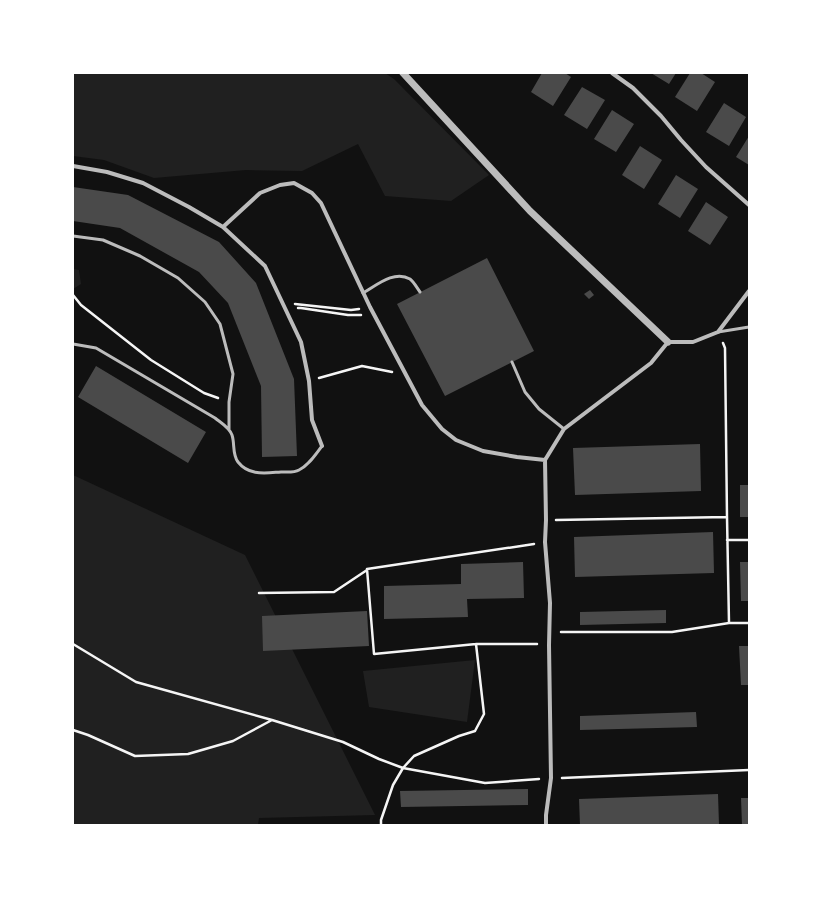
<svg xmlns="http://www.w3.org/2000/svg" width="822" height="898" font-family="'Times New Roman',serif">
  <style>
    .green { fill: #202020 }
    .building { fill: #4a4a4a }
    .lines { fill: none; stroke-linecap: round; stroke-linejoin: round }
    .path { stroke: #f5f5f5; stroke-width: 2.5 }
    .service { stroke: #bcbcbc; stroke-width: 3 }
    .minor { stroke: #bcbcbc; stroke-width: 4 }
    .tertiary { stroke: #bcbcbc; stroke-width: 7 }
  </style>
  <rect width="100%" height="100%" fill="#111"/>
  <path class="green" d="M73 73H385L394 79 489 175 451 201 385 196 358 144 302 171 246 170 154 178 104 160 73 156Z
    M73 269 79 270 81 284 73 289Z
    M73 475 245 555 375 815 259 818 258 825H73Z
    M475 660 467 722 369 707 363 671Z"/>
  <path class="building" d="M542 73H565L571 77 553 106 531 92Z
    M651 73H676L669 84Z
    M690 73H701L715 82 697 111 675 97Z
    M582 87 605 100 587 129 564 115Z
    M724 103 746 117 729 146 706 132Z
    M612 110 634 124 616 152 594 139Z
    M749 136V165L736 157Z
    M640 146 662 160 644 189 622 175Z
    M676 175 698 189 680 218 658 204Z
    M73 187 128 195 219 242 256 283 294 379 297 456 262 457 261 386 228 303 199 272 120 228 73 221Z
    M706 202 728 217 710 245 688 231Z
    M487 258 534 351 445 396 397 304Z
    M590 290 594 295 589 299 584 294Z
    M96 366 206 432 188 463 78 397Z
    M700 444 701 491 575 495 573 448Z
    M740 485H749V517H740Z
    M713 532 714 573 575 577 574 537Z
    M523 562 524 598 467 599 468 617 384 619V586L461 584V564Z
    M740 562H749V601H741Z
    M666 610V623L580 625V612Z
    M367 611 369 646 263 651 262 616Z
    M739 646H749V685H741Z
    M696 712 697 727 580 730V716Z
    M528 789V805L401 807 400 791Z
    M718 794 719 825H580L579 799Z
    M741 798H749V825H742Z"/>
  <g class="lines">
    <path class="path" d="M73 295 81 305 151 360 204 393 218 398
      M295 304 351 310 359 309
      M298 308H301L348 315H361
      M319 378 362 366 392 372
      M556 520 727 517 725 348 723 343
      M727 540H749
      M259 593 334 592 367 570
      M729 623H749
      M561 632H672L729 623 727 517
      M73 644 136 682 272 720 343 742 379 759 403 768 485 783 539 779
      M476 644 374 654 367 569 534 544
      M73 730 88 735 135 756 188 754 233 741 272 720
      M562 778 749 770
      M381 825V820L393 785 403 768 414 756 459 736 475 731 484 714 476 644H537"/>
    <path class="service" d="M73 236 103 240 140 256 178 278 205 302 220 324 233 374 229 402V429
      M363 293C377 285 394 270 410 279 414 282 417 288 420 292
      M718 332 749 327
      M73 344 96 348 215 418C221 423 229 427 232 435 235 444 232 454 238 462 249 476 265 473 281 472 286 472 294 473 299 470 309 465 315 455 322 446
      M512 362 525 392 539 409 564 429"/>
    <path class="minor" d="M612 73 633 88 661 116 681 140 706 167 749 205
      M73 166 107 172 143 183 189 207 223 227 265 266 301 342 309 381 312 420 322 446
      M223 227 260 193 280 185 294 183 312 193 321 203 370 307 422 405 442 429 456 440 483 451 517 457 545 460 564 429 651 363 668 342H693L718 332 749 291
      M545 460 546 520 545 542 550 603 549 645 551 778 546 815V825"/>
    <path class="tertiary" d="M403 73 530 211 668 342"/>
  </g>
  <rect width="822" height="898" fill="none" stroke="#ffffff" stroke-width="148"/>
</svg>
